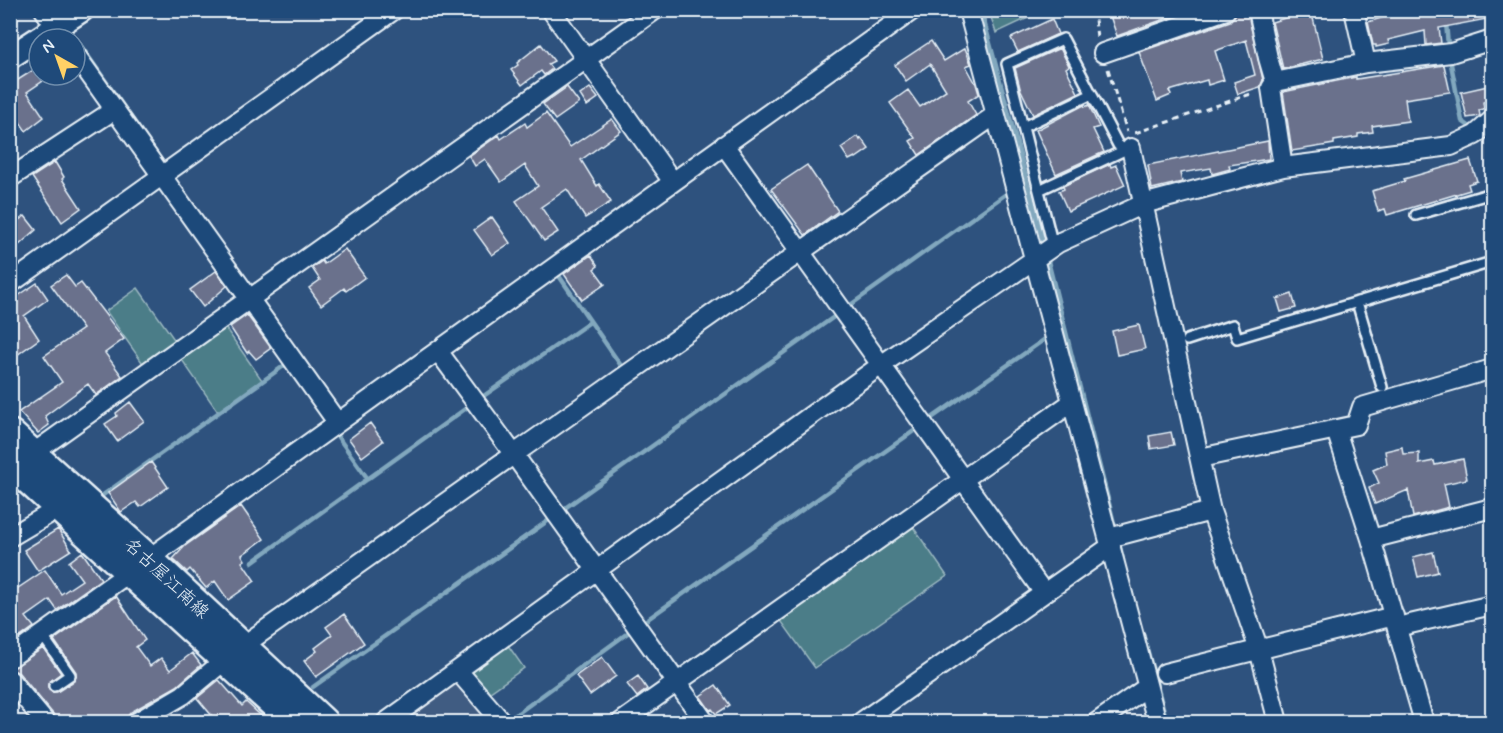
<svg xmlns="http://www.w3.org/2000/svg" width="1503" height="733" font-family="Mynerve,'Klee One',sans-serif">
  <style>
    .built { fill: #405b82 }
    .green { fill: #4c7d88; stroke: #9ab7c0; stroke-width: 1.5 }
    .lines { fill: none; stroke-linecap: round; stroke-linejoin: round }
    .stream { stroke: #82a8be; stroke-width: 4.5 }
    .building { fill: #6a718c; stroke: #e8f1f8; stroke-width: 1.5 }
    .service-casing { stroke: #e8f1f8; stroke-width: 14 }
    .minor-casing { stroke: #e8f1f8; stroke-width: 22 }
    .tertiary-casing { stroke: #e8f1f8; stroke-width: 27 }
    .primary-casing { stroke: #e8f1f8; stroke-width: 33 }
    .path { stroke: #e8f1f8; stroke-width: 3; stroke-dasharray: 6 4.5; stroke-linecap: butt }
    .service { stroke: #1f4a7a; stroke-width: 9 }
    .minor { stroke: #1f4a7a; stroke-width: 18 }
    .tertiary { stroke: #1f4a7a; stroke-width: 22 }
    .primary { stroke: #1f4a7a; stroke-width: 28 }
    .labels { text-anchor: middle; stroke-width: 6; stroke-linejoin: round; paint-order: stroke }
    .street-label { font-size: 18px; fill: #e8f1f8; stroke: #1f4a7a }
  </style>
  <rect width="100%" height="100%" fill="#2e527e"/>
  <filter id="ink" filterUnits="userSpaceOnUse"><feTurbulence type="fractalNoise" baseFrequency=".0167" numOctaves="2"/><feDisplacementMap in="SourceGraphic" scale="12" xChannelSelector="R" yChannelSelector="G"/><feConvolveMatrix kernelMatrix="1 2 1 2 8 2 1 2 1" color-interpolation-filters="sRGB"/></filter>
  <g filter="url(#ink)">
    <path class="built" d="M453 682 461 683 494 722H395Z"/>
    <path class="green" d="M989 11V10L1043 11 996 33Z
      M138 288 176 342 144 365 106 311Z
      M224 326 262 380 218 412 180 357Z
      M911 524 947 576 815 668 779 618Z
      M505 641 524 668 486 695 469 676 470 666Z"/>
    <g class="lines">
      <path class="stream" d="M981 10 1044 245
        M1446 22 1448 46
        M79 43 157 154
        M1450 59 1462 121 1469 126
        M1047 257 1116 531
        M557 273 624 370
        M849 306 1006 194
        M485 395 590 322
        M929 420 1045 339
        M335 433 368 479
        M103 495 285 365
        M565 508 838 314
        M1119 542 1123 560
        M252 562 465 409
        M645 621 918 428
        M1143 634 1167 722
        M313 687 549 520
        M510 719 629 632"/>
    </g>
    <path class="building" d="M1108 10H1190L1117 36Z
      M1247 10 1263 80 1260 87 1238 94 1234 82 1255 75 1246 40 1215 51 1224 80 1208 85 1207 80 1169 91 1171 95 1157 101 1139 52 1230 21 1236 14Z
      M1286 10H1311L1323 59 1283 69 1272 22 1288 17Z
      M1407 10H1492V18L1439 28 1441 43 1426 45 1425 31 1388 40 1389 44 1376 47V45H1373L1368 22Z
      M1052 19 1058 34 1018 52 1011 38Z
      M931 41 944 61 965 48 971 64 966 66 976 84 979 94 968 101 976 115 919 155 910 141 915 138 890 103 908 90 920 107 946 90 930 64 906 81 895 65Z
      M541 44 554 61 548 64 552 69 544 75 541 71 522 85 511 70 518 65 517 63Z
      M1060 48 1069 66 1066 68 1078 93 1033 115 1020 88 1015 68Z
      M1444 65 1450 92 1405 99 1408 121 1372 126 1373 132 1358 134V137L1334 141V144L1292 151 1283 92 1356 77V79Z
      M35 69 43 81 27 92 44 117 26 131 10 108V85Z
      M1492 85V100L1483 102 1484 109 1479 110 1480 116 1467 118 1461 92Z
      M567 87 579 103 555 120 543 104Z
      M590 88 598 98 587 106 580 95Z
      M1084 105 1085 107 1089 105 1099 127 1093 129 1104 152 1056 174 1036 130Z
      M546 113 570 147 612 119 621 131 581 160 597 186 599 184 611 202 585 218 567 189 541 207 558 232 544 241 516 201 538 186 525 165 501 182 485 159 475 166 469 156 499 135 501 139 525 123 527 127Z
      M858 136 860 140 861 138 869 149 856 158 855 157 849 160 841 148Z
      M1268 141 1269 159 1229 165 1230 169 1212 174 1211 168 1180 173 1182 182 1152 189 1148 165Z
      M1470 160 1477 181 1468 184 1470 190 1387 215 1385 209 1378 211 1372 191 1405 181 1404 179Z
      M55 162 64 177 62 179 81 208 62 222 32 177Z
      M1110 164 1111 167 1116 165 1125 185 1068 211 1059 191 1064 189 1063 186Z
      M807 165 838 211 805 235 771 189Z
      M25 216 36 230 18 246 10 235V226Z
      M492 217 510 243 492 255 474 230Z
      M345 249 365 277 346 291 344 288 321 305 309 288 320 280 312 268 322 261 324 264Z
      M591 255 598 266 594 269 605 284 582 300 564 274Z
      M216 271 227 286 203 307 190 290Z
      M66 275 75 287 81 283 124 339 105 353 122 376 96 395 88 384 45 416 49 425 38 433 19 412 62 382 44 356 83 329 51 285Z
      M37 283 48 299 24 316 39 339 10 360V297L12 300Z
      M1292 294 1296 308 1281 312 1277 299Z
      M247 315 271 348 256 359 249 351 247 353 230 327Z
      M1139 325 1145 349 1117 355 1112 331Z
      M130 402 144 421 117 441 105 424 117 416 116 413Z
      M370 423 383 441 362 457 349 439Z
      M1171 432 1174 445 1151 449 1149 436Z
      M1402 447 1403 454 1419 453V464L1434 461 1435 465 1463 459 1467 479 1444 484 1449 507 1413 517 1408 490 1375 504 1369 488 1379 483 1373 470 1387 464 1385 451Z
      M151 462 168 487 140 507 136 502 121 512 108 493Z
      M241 506 264 539 242 555 245 560 242 562 255 581 228 600 215 581 206 588 190 569 187 572 173 559 185 546Z
      M58 529 71 550 38 571 24 550Z
      M82 552 101 579 57 610 50 600 26 617 34 627 12 643 10 579 18 588 45 570 61 594 82 580 69 562Z
      M1433 552 1438 572 1418 577 1413 557Z
      M116 596 145 640 136 647 150 666 161 658 170 670 192 653 201 665 177 686 131 712 127 717 126 723H56L54 715 19 673 11 669 43 648 61 673 48 683 49 690 57 692 74 681 76 677V672L54 640Z
      M344 614 364 643 316 677 304 661 317 651 315 648 332 635 326 627Z
      M602 657 616 676 590 695 576 676Z
      M638 676 647 689 637 697 627 684Z
      M219 680 242 706 246 702 269 723H218L197 698Z
      M716 685 730 705 716 714 712 709 710 710 700 696Z"/>
    <g class="lines">
      <g class="service-casing">
        <path id="service" d="M1023 127 1092 94
          M1039 190 1125 150
          M1416 215 1492 193
          M1053 246 1007 64 1063 39 1118 145 1125 150 1131 148
          M1357 302 1382 387
          M1187 340 1233 325 1237 338 1492 262
          M42 635 70 675 54 686"/>
      </g>
      <g class="minor-casing">
        <path id="minor" d="M44 10 64 39
          M968 10 1157 722
          M1258 10 1268 58 1275 82 1271 88 1283 167
          M1354 10 1366 63 1451 53 1492 40
          M1103 53 1226 10
          M75 54 337 422
          M1275 82 1366 63
          M724 145 1044 593
          M1131 148 1211 511 1259 650 1278 722
          M10 178 114 110
          M673 182 913 10
          M10 284 394 10
          M438 351 515 456 705 722
          M1336 430 1371 539 1424 722
          M32 454 655 10
          M1200 458 1356 425 1362 407 1492 369
          M10 537 59 508
          M1109 538 1211 511
          M1371 539 1492 508
          M1397 627 1492 605
          M241 647C494 471 743 291 995 115
          M10 658 673 182 551 10
          M458 671 502 722
          M1165 673 1394 616
          M10 680 45 722
          M137 722 183 695 225 660
          M386 722 881 365 1058 243 1143 204 1283 167 1451 146 1475 135 1492 120
          M621 722 1071 403
          M861 722 1111 546
          M1097 722 1147 687"/>
      </g>
      <g class="tertiary-casing">
        <path id="tertiary" d="M10 57 82 10"/>
      </g>
      <g class="primary-casing">
        <path id="primary" d="M10 434 147 558 323 722
          M10 463 294 722"/>
      </g>
      <path class="path" d="M1094 10 1097 38
        M1108 69 1127 132
        M1135 133 1254 93"/>
      <use href="#service" class="service"/>
      <use href="#minor" class="minor"/>
      <use href="#tertiary" class="tertiary"/>
      <use href="#primary" class="primary"/>
    </g>
  </g>
  <g class="labels">
    <g class="street-label">
      <text transform="translate(167 578) rotate(43)" y="6">名古屋江南線</text>
    </g>
  </g>
  <rect width="1503" height="733" fill="none" stroke="#1f4a7a" stroke-width="36"/>
  <rect x="18" y="18" width="1467" height="697" fill="none" stroke="#e8f1f8" stroke-width="2" filter="url(#ink)"/>
  <g transform="translate(57 57) rotate(320)"><circle r="28" fill="#1f4a7a" stroke="#6f8dac" stroke-width="1.5"/>
  <path d="M0-4.5L10 22L0 15L-10 22Z" fill="#ffd166"/>
  <text y="-9" font-size="16" font-weight="bold" text-anchor="middle" fill="#e8f1f8">N</text>
  </g>
</svg>
